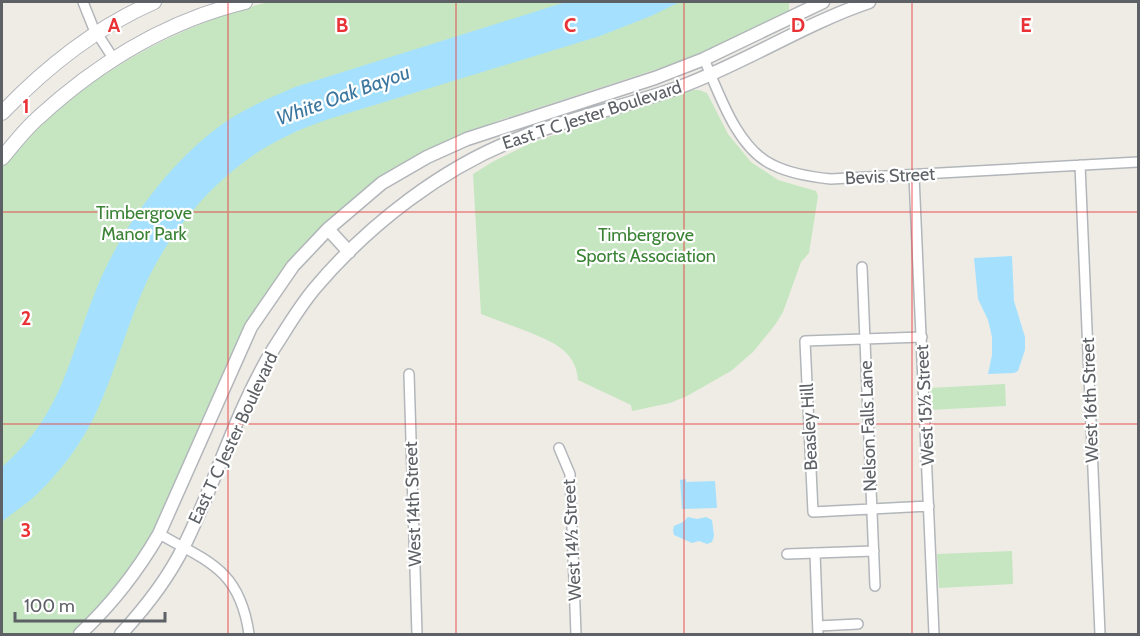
<svg xmlns="http://www.w3.org/2000/svg" width="1140" height="636" font-family="Cabin,sans-serif">
  <style>
    .green { fill: #c5e6c1 }
    .water { fill: #a5e1fe }
    .lines { fill: none; stroke-linecap: round; stroke-linejoin: round }
    .minor-casing { stroke: #b2b6ba; stroke-width: 12 }
    .tertiary-casing { stroke: #b2b6ba; stroke-width: 15 }
    .secondary-casing { stroke: #b1b5ba; stroke-width: 16 }
    .minor { stroke: #fff; stroke-width: 9 }
    .tertiary { stroke: #fff; stroke-width: 12 }
    .secondary { stroke: #fff; stroke-width: 14 }
    .grid { fill: none; stroke: #e83236; stroke-width: 1.5; stroke-opacity: 0.55 }
    .labels { text-anchor: middle; stroke-width: 4.5; stroke-linejoin: round; paint-order: stroke }
    .street-label { font-size: 18px; fill: #5d6165; stroke: #fff }
    .park-label { font-size: 18px; fill: #3a8335; stroke: #fff }
    .water-label { font-size: 20px; font-style: italic; fill: #3c779f; stroke: #fff }
    .grid-label { font-size: 20px; text-anchor: middle; font-weight: bold; fill: #e83236; stroke: #fff; stroke-width: 4.5; stroke-linejoin: round; paint-order: stroke }
  </style>
  <rect width="100%" height="100%" fill="#efece5"/>
  <path class="green" d="M268 2H789V11L694 57 500 120 455 138 416 158 279 278 156 528C134 567 106 604 72 634H2V166C74 83 162 30 268 2Z
    M691 90H699L707 93 728 134 751 162 778 180 816 191 818 196 809 253 801 262 783 312 775 325 753 352 731 371 687 396 670 403 632 411 631 405 578 380C576 350 551 341 526 331 511 325 496 320 481 314L473 174 494 161 533 142Z
    M1005 384 1006 406 930 410 929 388Z
    M1012 551 1013 584 939 588 937 554Z"/>
  <path class="water" d="M566 2H680L651 16 600 36 329 119C315 124 300 129 287 136 227 164 175 222 147 281 127 324 116 370 96 413 82 443 61 471 37 494 27 504 13 512 2 522V467C64 413 69 356 98 285 124 223 176 153 233 117 253 105 274 96 295 87Z
    M1012 256 1014 301 1025 337V350L1018 371 1014 373 988 374 992 355V337L988 320 978 299 974 258Z
    M686 479V482L715 481 717 508 682 509 680 480Z
    M688 517 697 519 706 517 712 520 714 536 712 542 707 544 699 541 692 543 674 535 673 530 674 526 683 522Z"/>
  <g class="lines">
    <g class="minor-casing">
      <path id="minor" d="M83 2 93 27 113 58
        M704 59C719 93 737 149 773 165 791 174 811 177 831 179L1138 162
        M1080 165 1100 634
        M914 176 934 634
        M862 267 875 586
        M922 337 805 341 813 512 929 506
        M409 374 417 634
        M559 448 570 474 576 634
        M159 534C210 562 240 571 249 634
        M815 553 818 634
        M787 554 874 551
        M818 626 858 624"/>
    </g>
    <g class="tertiary-casing">
      <path id="tertiary" d="M328 229 349 252
        M80 634C112 604 137 572 159 534L251 327 293 266 328 229 382 183 427 157 467 139 655 78 704 59 823 2
        M121 634C145 608 168 579 184 546 216 482 236 410 274 348 287 328 299 307 315 288 368 225 444 166 522 137 573 117 628 106 680 87 745 63 804 24 869 2"/>
    </g>
    <g class="secondary-casing">
      <path id="secondary" d="M2 113C45 68 97 27 154 2
        M2 158C14 144 25 129 39 117 98 63 167 21 245 2"/>
    </g>
    <use href="#minor" class="minor"/>
    <use href="#tertiary" class="tertiary"/>
    <use href="#secondary" class="secondary"/>
  </g>
  <path class="grid" d="M228 2V634M456 2V634M684 2V634M912 2V634M2 212H1138M2 424H1138"/>
  <g class="labels">
    <g class="street-label">
      <text transform="translate(592 115) rotate(-18)" y="6">East T C Jester Boulevard</text>
      <text transform="translate(890 176) rotate(-3)" y="6">Bevis Street</text>
      <text transform="translate(1090 400) rotate(-92)" y="6">West 16th Street</text>
      <text transform="translate(925 405) rotate(-93)" y="6">West 15½ Street</text>
      <text transform="translate(868 426) rotate(-92)" y="6">Nelson Falls Lane</text>
      <text transform="translate(809 427) rotate(-93)" y="6">Beasley Hill</text>
      <text transform="translate(233 438) rotate(-65)" y="6">East T C Jester Boulevard</text>
      <text transform="translate(413 504) rotate(-92)" y="6">West 14th Street</text>
      <text transform="translate(572 540) rotate(-93)" y="6">West 14½ Street</text>
    </g>
    <g class="park-label">
      <text x="144" y="219">Timbergrove<tspan x="144" dy="21">Manor Park</tspan></text>
      <text x="646" y="241">Timbergrove<tspan x="646" dy="21">Sports Association</tspan></text>
    </g>
    <g class="water-label">
      <text transform="translate(343 95) rotate(-20)" y="7">White Oak Bayou</text>
    </g>
  </g>
  <g class="grid-label">
    <text x="114" y="32">A</text>
    <text x="342" y="32">B</text>
    <text x="570" y="32">C</text>
    <text x="798" y="32">D</text>
    <text x="1026" y="32">E</text>
    <text x="26" y="113">1</text>
    <text x="26" y="325">2</text>
    <text x="26" y="537">3</text>
  </g>
  <rect width="1140" height="636" fill="none" stroke="#5d6165" stroke-width="6"/>
  <path d="M15 612v9h150v-9" fill="none" stroke="#5d6165" stroke-width="3"/>
  <text x="24" y="612" font-size="18" fill="#5d6165" stroke="#ffffff" stroke-width="4.5" paint-order="stroke">100 m</text>
</svg>
